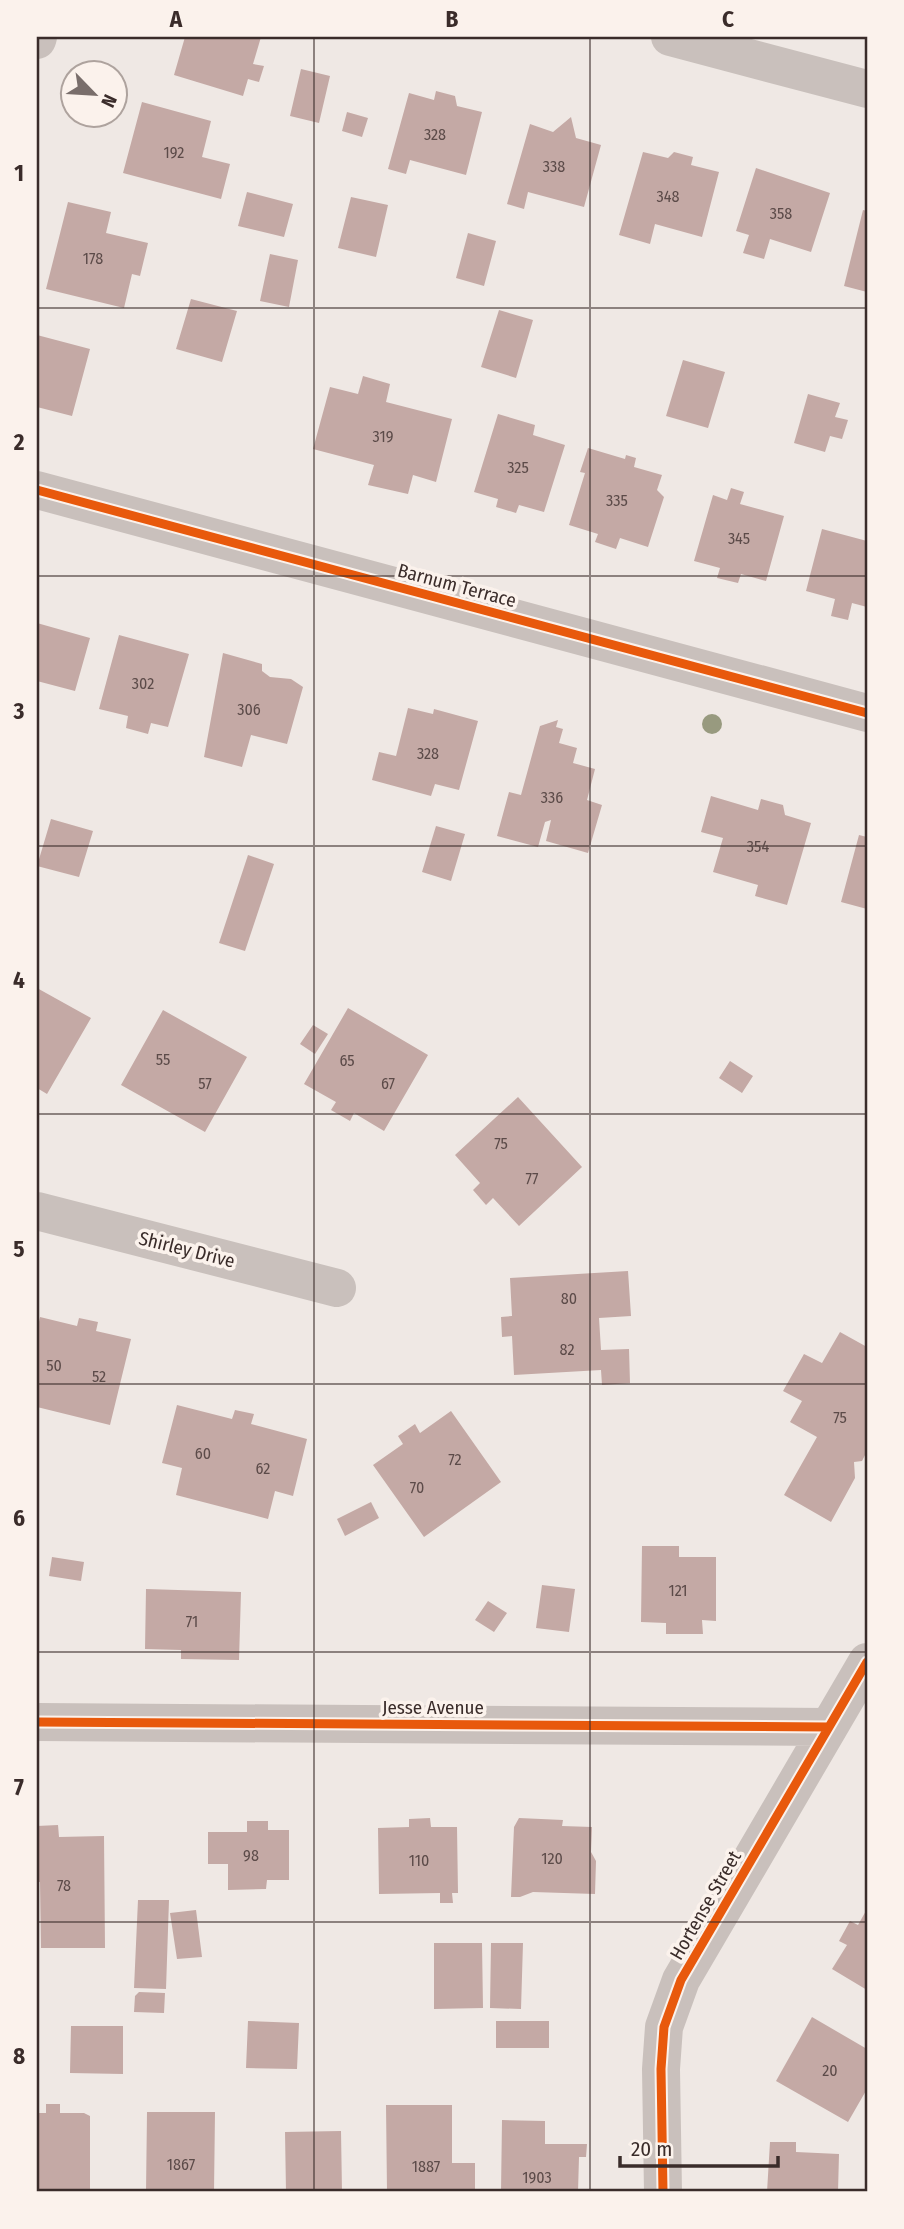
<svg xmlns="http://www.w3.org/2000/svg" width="904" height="2229" font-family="'Fira Sans Condensed',sans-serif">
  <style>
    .building { fill: #c4a9a5 }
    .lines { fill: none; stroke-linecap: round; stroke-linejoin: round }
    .minor { stroke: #c9c0bc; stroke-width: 38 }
    .cycleway-casing { stroke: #fbf2ec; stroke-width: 13 }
    .cycleway { stroke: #e8590c; stroke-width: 9 }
    .tree { fill: #989a7f }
    .grid { fill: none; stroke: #3a2c2a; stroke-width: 2; stroke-opacity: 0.55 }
    .labels { text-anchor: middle; stroke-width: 7; stroke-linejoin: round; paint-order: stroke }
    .number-label { font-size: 16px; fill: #5c4b49 }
    .street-label { font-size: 19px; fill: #3a2c2a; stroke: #fbf2ec }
    .neatline { fill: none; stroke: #3a2c2a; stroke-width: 2.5 }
    .grid-label { font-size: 23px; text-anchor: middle; font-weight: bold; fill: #3a2c2a }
  </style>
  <rect width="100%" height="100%" fill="#efe8e4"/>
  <path class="building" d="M185 37H261L253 64 264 66 259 82 248 79 243 96 174 75Z
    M301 69 330 76 319 123 290 116Z
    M436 91 455 96 457 106 482 112 466 175 410 160 406 174 388 169 409 93 434 100Z
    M142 102 211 121 202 157 230 164 221 199 123 173Z
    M347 112 368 118 362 137 342 131Z
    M571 117 576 138 601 145 584 207 528 192 524 209 507 204 530 124 553 132Z
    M643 152 668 158 674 152 693 157 691 165 719 172 702 237 655 224 650 244 619 235Z
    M756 168 830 193 811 252 770 239 764 259 743 253 749 235 736 231Z
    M247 192 293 204 284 237 238 226Z
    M351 197 388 205 376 257 338 248Z
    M68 202 111 212 106 233 148 243 140 276 132 274 124 308 46 289Z
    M863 210 867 211V292L844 286Z
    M468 233 496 241 484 286 456 278Z
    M270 254 298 260 289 307 260 301Z
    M191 299 237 311 222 362 176 349Z
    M499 310 533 320 516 378 481 367Z
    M37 335 90 349 72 416 37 407Z
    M683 360 725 372 708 428 666 416Z
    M363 376 390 384 386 402 452 419 436 482 413 475 408 494 368 485 374 465 313 449 330 387 358 394Z
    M808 394 840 403 835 417 848 420 842 439 830 436 825 452 794 443Z
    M498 414 535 425 533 435 565 445 544 512 519 505 516 513 496 507 498 499 474 492Z
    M588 448 625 459 626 455 636 458 634 467 662 475 657 490 664 497 648 547 620 538 616 549 595 542 598 534 569 525 585 473 580 472Z
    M731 488 744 492 740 504 784 516 766 581 741 574 738 583 717 578 720 568 694 561 713 495 727 500Z
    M822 529 867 541V607L852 603 848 620 831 616 835 599 806 591Z
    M37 623 90 638 75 691 37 681Z
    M119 635 189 654 168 727 151 723 148 734 126 728 128 716 99 709Z
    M223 653 262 664V671L270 677 291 679 303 687 287 744 251 735 242 767 204 757Z
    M408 708 433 714 434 709 478 721 459 790 435 784 431 796 372 780 379 752 396 756Z
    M558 720 556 727 563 729 559 743 577 748 573 763 595 769 587 800 602 805 588 853 546 841 551 820 545 822 538 847 497 836 509 792 521 795 540 726Z
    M711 796 758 810 761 799 783 805 785 815 811 823 787 905 755 896 758 885 713 872 723 838 701 832Z
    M51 819 93 831 79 877 37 866Z
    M436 826 465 834 451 881 422 872Z
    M859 835 867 837V909L841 902Z
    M248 855 274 864 245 951 219 943Z
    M37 988 91 1018 47 1094 37 1088Z
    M348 1008 428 1055 384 1131 354 1113 350 1121 331 1110 336 1102 304 1084Z
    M163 1010 247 1057 205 1132 121 1085Z
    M313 1025 328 1034 315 1054 300 1044Z
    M730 1061 753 1076 742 1093 719 1078Z
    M518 1097 582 1167 519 1226 493 1198 486 1205 473 1190 480 1183 455 1155Z
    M628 1271 631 1316 599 1318 601 1350 629 1349 630 1383 602 1385 601 1370 514 1375 512 1336 502 1337 501 1317 512 1316 510 1278Z
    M40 1317 77 1326 79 1318 98 1322 96 1331 131 1339 110 1425 37 1407V1331Z
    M840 1332 867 1347V1451L862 1461 854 1462 855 1478 831 1522 784 1495 817 1437 790 1422 802 1401 783 1391 804 1354 822 1363Z
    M177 1405 232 1419 235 1410 254 1414 251 1424 307 1439 293 1496 275 1491 268 1519 176 1495 182 1468 162 1463Z
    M451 1411 501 1482 424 1537 373 1465 403 1444 398 1436 415 1424 420 1433Z
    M371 1502 379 1518 345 1536 337 1519Z
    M642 1546H679V1557H716V1621L702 1620 703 1634H666V1623L641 1622Z
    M52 1557 84 1562 81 1581 49 1576Z
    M542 1585 575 1589 569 1632 536 1628Z
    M146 1589 241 1592 239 1660 181 1659V1650L145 1649Z
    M488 1601 507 1613 494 1632 475 1620Z
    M430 1818 431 1827H457L458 1893H452L453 1903H440V1893L379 1894 378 1828 409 1827V1819Z
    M519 1818 563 1820 562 1826 592 1827 591 1852 596 1861 595 1894 533 1892 520 1897H511L514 1827Z
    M247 1821H268V1830H289V1880H267L266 1889 228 1890V1864H208V1832H247Z
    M58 1825 59 1837 104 1836 105 1948H41L40 1882H37V1826Z
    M138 1900H169L166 1989 134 1988Z
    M867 1909V1990L832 1969 847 1945 839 1941 850 1921 858 1925Z
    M196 1910 202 1957 177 1959 170 1913Z
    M434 1943H482L483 2008 434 2009Z
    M491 1943H523L521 2009 490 2008Z
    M139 1992 165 1993 164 2013 134 2012 135 1996Z
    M812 2017 867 2049V2089L848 2122 776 2081Z
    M248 2021 299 2023 297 2069 246 2068Z
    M496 2021H549V2048H496Z
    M71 2026H123V2074L70 2073Z
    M46 2104H60V2113H84L90 2116V2192H37V2113H46Z
    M386 2105H452V2163H475V2192H387Z
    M147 2112H215L214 2192H146Z
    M502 2120 545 2121V2144H587L586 2157H579L578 2192H501Z
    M341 2131 342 2192H286L285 2132Z
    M770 2142H796V2152L839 2154 838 2192H767Z"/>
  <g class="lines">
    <path class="minor" d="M670 37 867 89
      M37 40 38 37
      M37 490 867 713
      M37 1211 337 1288
      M37 1722 829 1727
      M663 2192 661 2069 664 2027 681 1980 867 1662"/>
    <g class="cycleway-casing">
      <path id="cycleway" d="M37 490 867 713
        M37 1722 829 1727
        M663 2192 661 2069 664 2027 681 1980 867 1662"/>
    </g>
    <use href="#cycleway" class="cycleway"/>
  </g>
  <circle class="tree" cx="712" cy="724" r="10"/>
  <path class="grid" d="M314 37V2192M590 37V2192M37 308H867M37 576H867M37 846H867M37 1114H867M37 1384H867M37 1652H867M37 1922H867"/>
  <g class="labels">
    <g class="number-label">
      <text x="435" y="140">328</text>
      <text x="174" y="158">192</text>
      <text x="554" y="172">338</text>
      <text x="668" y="202">348</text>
      <text x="781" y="219">358</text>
      <text x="93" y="264">178</text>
      <text x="383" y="442">319</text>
      <text x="518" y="473">325</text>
      <text x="617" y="506">335</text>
      <text x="739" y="544">345</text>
      <text x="143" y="689">302</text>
      <text x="249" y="715">306</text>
      <text x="428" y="759">328</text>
      <text x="552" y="803">336</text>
      <text x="758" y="852">354</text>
      <text x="163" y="1065">55</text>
      <text x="347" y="1066">65</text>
      <text x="205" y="1089">57</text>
      <text x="388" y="1089">67</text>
      <text x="501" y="1149">75</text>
      <text x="532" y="1184">77</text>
      <text x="569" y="1304">80</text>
      <text x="567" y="1355">82</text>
      <text x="54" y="1371">50</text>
      <text x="99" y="1382">52</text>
      <text x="840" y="1423">75</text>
      <text x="203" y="1459">60</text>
      <text x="455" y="1465">72</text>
      <text x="263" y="1474">62</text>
      <text x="417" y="1493">70</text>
      <text x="678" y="1596">121</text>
      <text x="192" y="1627">71</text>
      <text x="251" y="1861">98</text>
      <text x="552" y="1864">120</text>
      <text x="419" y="1866">110</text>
      <text x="64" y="1891">78</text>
      <text x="830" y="2076">20</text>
      <text x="181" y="2170">1867</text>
      <text x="426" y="2172">1887</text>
      <text x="537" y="2183">1903</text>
    </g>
    <g class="street-label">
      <text transform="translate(457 585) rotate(15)" y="7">Barnum Terrace</text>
      <text transform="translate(187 1249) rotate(14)" y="7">Shirley Drive</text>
      <text x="433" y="1714">Jesse Avenue</text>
      <text transform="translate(705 1905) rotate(-60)" y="7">Hortense Street</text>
    </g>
  </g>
  <rect width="904" height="2229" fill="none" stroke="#fbf2ec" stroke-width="77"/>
  <g transform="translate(94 94) rotate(115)"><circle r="33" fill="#fbf2ec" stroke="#aea39e" stroke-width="2"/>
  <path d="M0-5L12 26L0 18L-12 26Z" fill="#796e6b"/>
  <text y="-10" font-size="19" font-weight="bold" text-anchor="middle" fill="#3a2c2a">N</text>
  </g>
  <path d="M620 2156v10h158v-10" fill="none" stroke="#3a2c2a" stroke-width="3.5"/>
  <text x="631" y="2156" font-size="21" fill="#3a2c2a" stroke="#fbf2ec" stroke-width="5" paint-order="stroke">20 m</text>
  <rect x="38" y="38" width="828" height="2152" class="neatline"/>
  <g class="grid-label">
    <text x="176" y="27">A</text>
    <text x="452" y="27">B</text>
    <text x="728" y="27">C</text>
    <text x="19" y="181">1</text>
    <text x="19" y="450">2</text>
    <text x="19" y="719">3</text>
    <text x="19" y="988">4</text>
    <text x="19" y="1257">5</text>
    <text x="19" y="1526">6</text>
    <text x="19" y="1795">7</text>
    <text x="19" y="2064">8</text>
  </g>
</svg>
